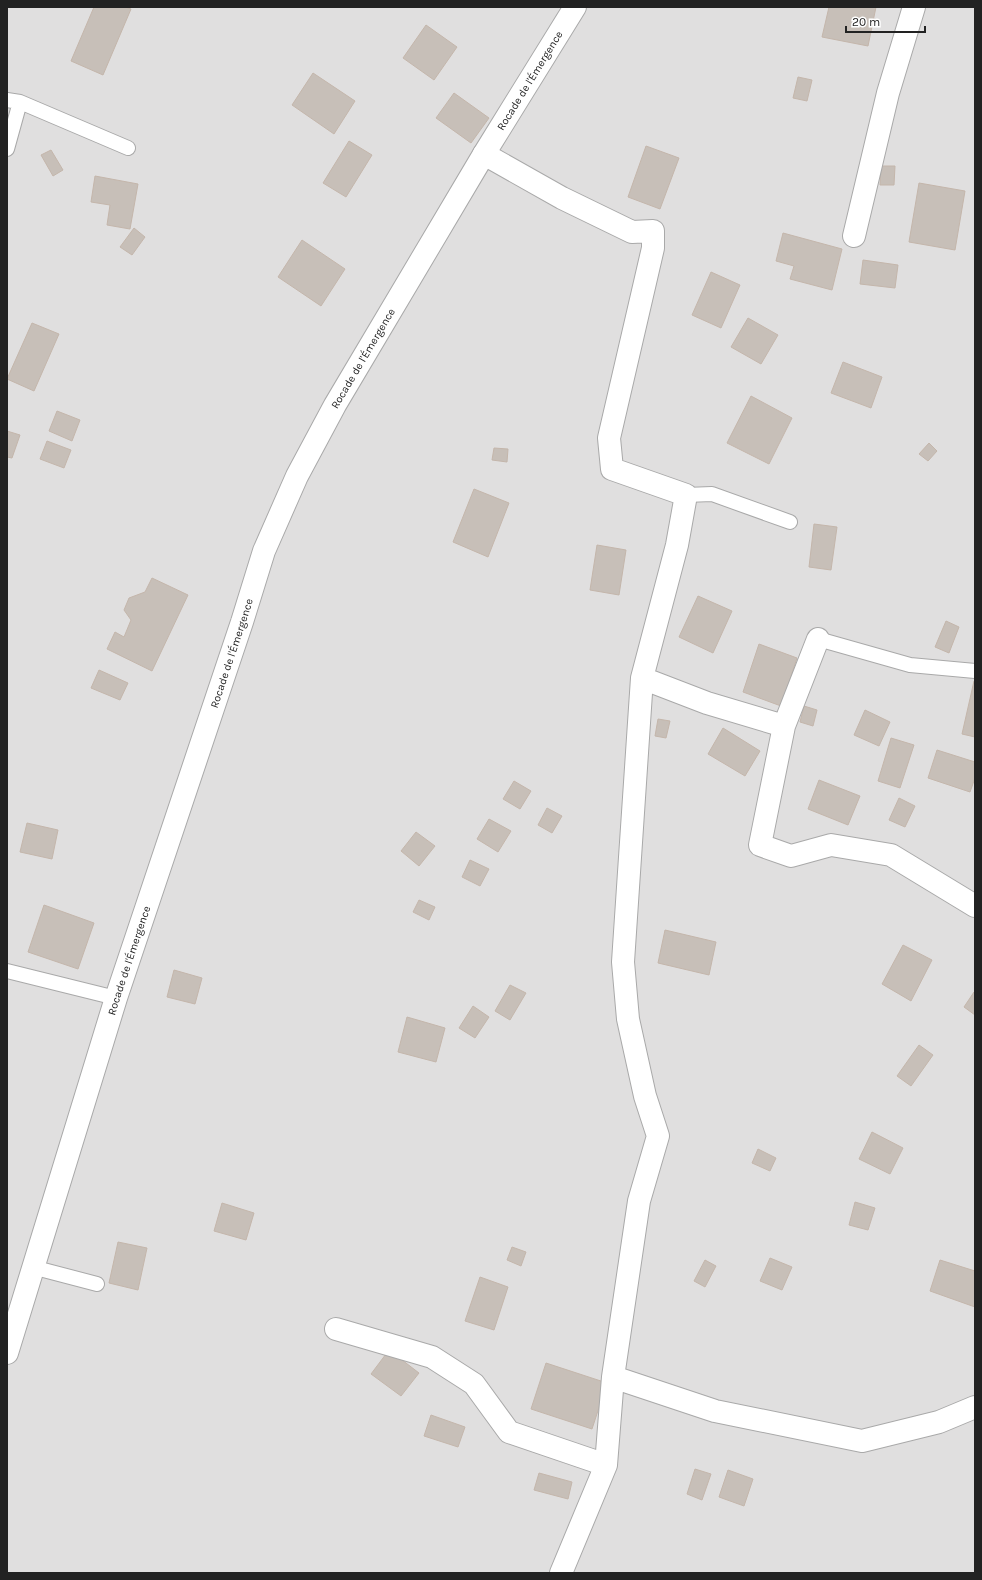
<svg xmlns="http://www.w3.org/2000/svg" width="982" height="1580" font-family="Karla,sans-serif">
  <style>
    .residential { fill: #e0dfdf }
    .building { fill: #c7bfb8; stroke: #c4b6ab }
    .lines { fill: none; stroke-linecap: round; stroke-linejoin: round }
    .service-casing { stroke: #a9a9a9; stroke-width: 16 }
    .minor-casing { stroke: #a9a9a9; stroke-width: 24 }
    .tertiary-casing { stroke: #a9a9a9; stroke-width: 24 }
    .service { stroke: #fff; stroke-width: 14 }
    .minor { stroke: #fff; stroke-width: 22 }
    .tertiary { stroke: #fff; stroke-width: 22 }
    .labels { text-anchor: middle; stroke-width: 4; stroke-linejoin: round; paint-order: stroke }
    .street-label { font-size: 11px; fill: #222; stroke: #fff }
  </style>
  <rect width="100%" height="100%" fill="#f2efe9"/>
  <path class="residential" d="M7 7H975V1573H7Z"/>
  <path class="building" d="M94 7H126L131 9 103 75 71 61Z
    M829 7H876L868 46 822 37Z
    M426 25 457 47 434 80 403 58Z
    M313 73 355 101 334 134 292 105Z
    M798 77 812 80 807 101 793 98Z
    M454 93 489 118 471 143 436 118Z
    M349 141 372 155 346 197 323 183Z
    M646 146 679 158 660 209 628 197Z
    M51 150 63 170 53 176 41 155Z
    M881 166H895L894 185H880Z
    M95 176 138 184 130 229 107 225 110 205 91 202Z
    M919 183 965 191 955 250 909 242Z
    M134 228 145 237 132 255 120 247Z
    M783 233 842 249 832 290 790 279 794 266 776 261Z
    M302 240 345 269 321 306 278 277Z
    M863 260 898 265 895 288 860 284Z
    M711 272 740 285 721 328 692 315Z
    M748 318 778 335 761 364 731 347Z
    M32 323 59 334 34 391 7 379Z
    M843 362 882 377 871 408 831 393Z
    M751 396 792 418 769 464 727 443Z
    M57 411 80 420 72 441 49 431Z
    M7 431 20 435 12 458 7 457Z
    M47 441 71 450 64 468 40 459Z
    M929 443 937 451 928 461 919 454Z
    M494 448 508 449 507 462 492 460Z
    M474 489 509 503 488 557 453 542Z
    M814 524 837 527 831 570 809 567Z
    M597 545 626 550 619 595 590 590Z
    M152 578 188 595 152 671 107 649 115 632 124 637 131 620 124 610 129 598 145 592Z
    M698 596 732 611 713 653 679 637Z
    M946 621 959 627 949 653 935 647Z
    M759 644 797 658 781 706 743 692Z
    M99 670 128 683 120 700 91 688Z
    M974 681H975V737L962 734Z
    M804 706 817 710 813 726 800 722Z
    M865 710 890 722 879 746 854 735Z
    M658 719 670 721 666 738 655 736Z
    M723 728 760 751 745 776 708 754Z
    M891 738 914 745 900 788 878 781Z
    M937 750 975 762V778L970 792 928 778Z
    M819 780 860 796 848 825 808 809Z
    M514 781 531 791 520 809 503 799Z
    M899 798 915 806 905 827 889 820Z
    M547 808 562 816 552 833 538 825Z
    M489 819 511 831 498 852 477 839Z
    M27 823 58 830 52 859 20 852Z
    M416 832 435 846 419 866 401 851Z
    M470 860 489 869 480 886 462 877Z
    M419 900 435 907 429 920 413 912Z
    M44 905 94 923 78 969 28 952Z
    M665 930 716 942 709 975 658 963Z
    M903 945 932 960 911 1001 882 984Z
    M174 970 202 978 195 1004 167 997Z
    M510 985 526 993 510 1020 495 1011Z
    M974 992 975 993V1015L964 1007Z
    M473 1006 489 1017 475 1038 459 1028Z
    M407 1017 445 1028 436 1062 398 1052Z
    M919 1045 933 1055 911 1086 897 1076Z
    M872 1132 903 1148 890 1174 859 1159Z
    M758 1149 776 1158 770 1171 752 1163Z
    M855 1202 875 1208 868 1230 849 1225Z
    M222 1203 254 1213 246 1240 214 1231Z
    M118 1242 147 1248 138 1290 109 1283Z
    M512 1247 526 1252 521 1266 507 1260Z
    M770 1258 792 1267 782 1290 760 1281Z
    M705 1260 716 1266 705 1287 694 1281Z
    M940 1260 975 1271V1307L930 1291Z
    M480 1277 508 1287 494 1330 465 1321Z
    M389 1350 419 1373 401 1396 371 1374Z
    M546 1363 607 1383 592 1429 531 1409Z
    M431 1415 465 1427 458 1447 424 1436Z
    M695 1469 711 1474 702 1500 687 1494Z
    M728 1470 753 1479 744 1506 719 1497Z
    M539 1473 572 1482 568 1499 534 1490Z"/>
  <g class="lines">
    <g class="service-casing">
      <path id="service" d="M7 100 20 102 128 148
        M7 149 20 102
        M686 495 712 494 790 522
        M818 639 910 665 975 671
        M7 971 116 998
        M32 1267 97 1284"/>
    </g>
    <g class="minor-casing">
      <path id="minor" d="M484 154 562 198 632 232 653 231V248L609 438 612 469 686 495 677 545 642 678 623 962 628 1019 645 1096 658 1136 639 1201 613 1377 606 1465 561 1573
        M854 236 888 93 914 7
        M818 639 784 726 760 845 791 856 831 845 891 855 975 906
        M642 678 707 703 784 726
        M336 1329 432 1357 474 1384 509 1432 606 1465
        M613 1377 715 1411 862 1441 939 1422 975 1407"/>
    </g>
    <g class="tertiary-casing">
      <g id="tertiary">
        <path id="s1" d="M7 1353 116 998 242 622 264 551 297 476 335 405 484 154 575 7"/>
      </g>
    </g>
    <use href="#service" class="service"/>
    <use href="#minor" class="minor"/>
    <use href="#tertiary" class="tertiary"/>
  </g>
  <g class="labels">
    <g class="street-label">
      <text dy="4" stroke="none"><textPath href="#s1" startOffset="1383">Rocade de l'Émergence</textPath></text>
      <text dy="4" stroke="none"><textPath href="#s1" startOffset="1059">Rocade de l'Émergence</textPath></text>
      <text dy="4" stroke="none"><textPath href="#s1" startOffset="735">Rocade de l'Émergence</textPath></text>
      <text dy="4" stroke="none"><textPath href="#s1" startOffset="411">Rocade de l'Émergence</textPath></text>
    </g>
  </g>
  <rect width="982" height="1580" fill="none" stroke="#222222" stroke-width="16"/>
  <path d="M846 26v6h79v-6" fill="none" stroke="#222222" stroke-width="2"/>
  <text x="852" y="26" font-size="12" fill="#222222" stroke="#ffffff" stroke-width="3" paint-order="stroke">20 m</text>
</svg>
